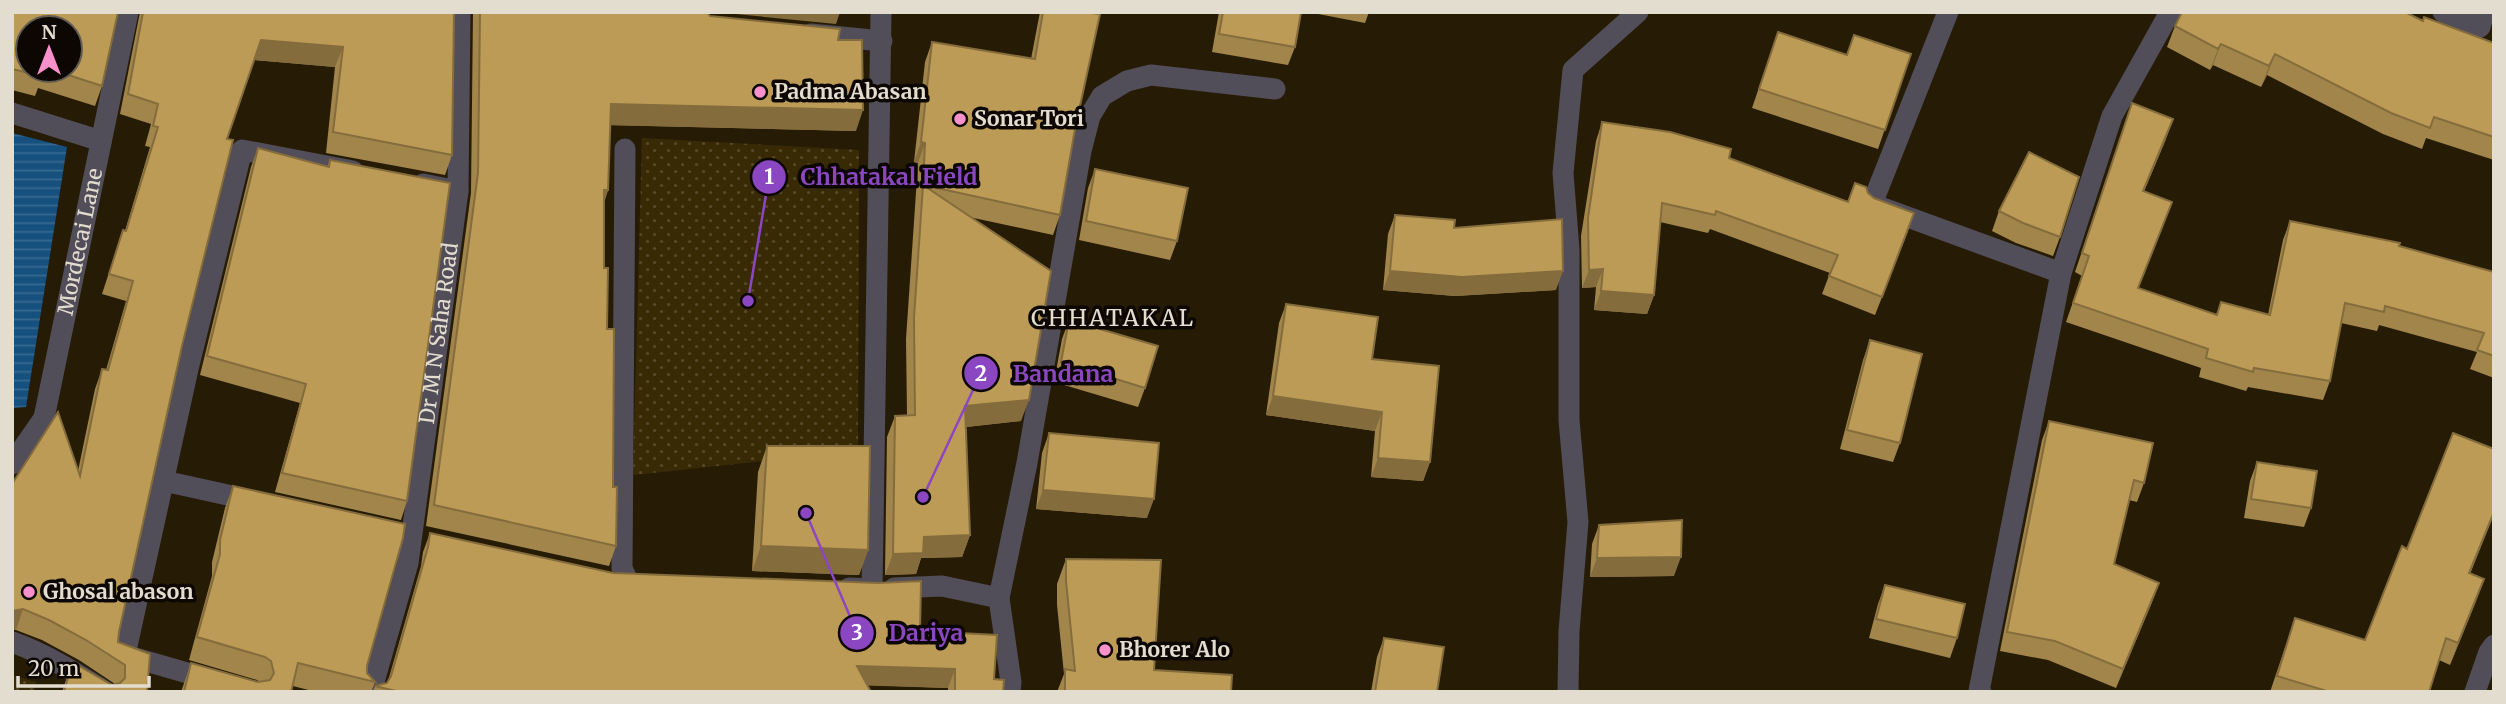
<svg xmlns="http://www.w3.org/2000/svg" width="2506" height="704" font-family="Merriweather,serif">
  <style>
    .park { fill: url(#park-dots) }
    .water { fill: url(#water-rules) }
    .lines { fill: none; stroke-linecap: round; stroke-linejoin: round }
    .minor { stroke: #524e59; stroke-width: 21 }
    .wall { fill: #a2854a; fill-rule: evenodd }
    .shaded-wall { fill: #846c3c }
    .building { fill: #bc9b56; stroke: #846c3c; stroke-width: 2 }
    .poi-dot { fill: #f890cc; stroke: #0c0702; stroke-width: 2.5 }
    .labels { text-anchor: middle; stroke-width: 7; stroke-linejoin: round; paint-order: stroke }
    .poi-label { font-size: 21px; font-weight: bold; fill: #e3ddcf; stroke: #0c0702; text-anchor: start }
    .street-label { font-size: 21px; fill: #e3ddcf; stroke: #0c0702 }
    .neighbourhood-label { font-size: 23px; letter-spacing: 2px; fill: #e3ddcf; stroke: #0c0702 }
    .leader { fill: none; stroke: #8b47c1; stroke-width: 2.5 }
    .callout-dot { fill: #8b47c1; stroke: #0c0702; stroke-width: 2.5 }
    .mark-label { font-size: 21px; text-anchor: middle; font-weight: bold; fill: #fff }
    .callout-label { font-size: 23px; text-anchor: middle; font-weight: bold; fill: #8b47c1; stroke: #0c0702; stroke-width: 7; stroke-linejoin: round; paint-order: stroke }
  </style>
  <defs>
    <pattern id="park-dots" width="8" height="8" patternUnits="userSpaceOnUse" patternTransform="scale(1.75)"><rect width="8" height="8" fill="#392a06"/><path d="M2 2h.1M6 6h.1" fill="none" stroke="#564829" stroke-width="1.8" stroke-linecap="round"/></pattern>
    <pattern id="water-rules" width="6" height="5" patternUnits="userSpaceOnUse" patternTransform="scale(1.75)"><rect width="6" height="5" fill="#15507e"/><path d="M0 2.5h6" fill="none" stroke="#37698f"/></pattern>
  </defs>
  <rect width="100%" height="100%" fill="#261c06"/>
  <path class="park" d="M642 138 859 150 858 451 633 475Z
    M12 675 36 682 34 692H12Z"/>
  <path class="water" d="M12 133 67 147 26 407 12 408Z"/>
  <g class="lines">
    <g class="minor">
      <path d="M1948 12 1872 204 2061 273 1979 691 1981 692"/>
      <path d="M2443 12 2480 27 2484 12"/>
      <path d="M811 34 882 41"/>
      <path d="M12 113 101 141"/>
      <path d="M625 149 622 568 627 579"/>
      <path d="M458 191 460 12"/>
      <path d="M2061 273 2112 116 2170 12"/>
      <path id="s1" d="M12 464 44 418 128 12"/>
      <path d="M164 481 255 501"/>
      <path d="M849 588 872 589 881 12"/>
      <path d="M894 588 942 586 999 598 1011 682 1010 692"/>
      <path d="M999 598 1027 463 1081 151 1090 116 1102 96 1127 81 1151 75 1275 89"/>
      <path d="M12 642C46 654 76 673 106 692"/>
      <path d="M253 692 125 655 188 369 242 150 353 171"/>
      <path id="s2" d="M371 692 408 563 458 191 423 184"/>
      <path d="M1568 692 1569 631 1578 522 1569 420V249L1563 173 1573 70 1638 12"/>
      <path d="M2475 692 2489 652 2494 645"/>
    </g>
  </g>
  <path class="wall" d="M12 12H118L102 86 95 106 38 88 35 96 12 90ZM28 28H70V70H28Z
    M140 12H454L452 155 445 175 326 153 335 67 254 60 227 139 119 632 118 642 147 692H62L72 662 112 685 115 684 79 660 42 640 16 630H12L78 471 95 389 102 369 106 370 126 301 102 294 123 230 125 231 150 147 145 146 151 124 120 114Z
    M473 12H707L710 16 838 40 856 131 610 125 608 190 604 203V268L616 546 609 566 426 526 471 193Z
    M1040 12H1082L1075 129 1060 215 1053 235 969 217 1021 421 966 427 970 535 962 557 921 558 916 574 885 575 887 437 895 416 907 415 906 339 918 163 914 162 925 62 932 42 1031 59Z
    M1219 12H1301L1295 47 1288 65 1212 52Z
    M1308 12H1369L1365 23Z
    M2423 21 2494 43V160L2426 138 2422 149 2383 134 2267 75 2261 87 2213 65 2210 70 2167 47 2175 26Z
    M1778 32 1847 55 1911 54 1878 149 1752 108Z
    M2132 103 2166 139 2144 191 2172 202 2138 288 2216 315 2221 302 2268 315 2283 240 2290 221 2399 246 2494 272V378L2470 369 2477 352 2379 325 2377 331 2341 323 2330 381 2323 400 2248 387 2246 391 2199 377 2201 368 2066 322 2082 276 2075 272Z
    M1602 122 1729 158 1848 202 1868 193 1908 231 1875 315 1822 294 1830 273 1710 229 1708 233 1660 222 1654 295 1647 314 1594 310 1596 287 1582 288 1581 236 1596 141Z
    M258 148 327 167 330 160 407 501 401 520 275 492 300 403 200 375 251 167Z
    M1095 169 1177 241 1170 260 1079 240 1088 188Z
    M1999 211 2060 237 2053 256 2016 243 1992 231Z
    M1395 215 1454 228 1556 290 1455 296 1383 290 1388 234Z
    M1286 304 1372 359 1430 462 1423 481 1371 477 1375 431 1266 415 1279 323Z
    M1069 320 1145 388 1138 407 1054 382 1062 339Z
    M1870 340 1900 443 1893 462 1840 449 1863 360Z
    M2049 421 2144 483 2137 502 2129 500 2114 564 2152 602 2116 688 2048 660 2000 651 2042 440Z
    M1049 433 1147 518 1036 509 1042 453Z
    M767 446 868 550 859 575 752 571 758 472Z
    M2494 449V514L2470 574 2476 601 2450 665 2439 660 2429 692H2270L2295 618 2365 640 2407 549Z
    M2257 462 2311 508 2304 527 2244 518 2250 481Z
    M233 486 367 666V673L375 682 371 692H316L293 686 291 692H181L191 663 258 682H260L257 680 189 660 212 576V562L225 508Z
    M1599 525 1674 576 1590 577 1592 544Z
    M430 533 613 573 920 631 994 679 1003 692H948V688L867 685 871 692H373L375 686 387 683 388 681 421 566 423 552Z
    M1066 559 1154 670 1231 692H1057L1064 674 1057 605V584Z
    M1885 585 1957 638 1950 658 1869 638 1878 604Z
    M1384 638 1437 692H1371L1377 657Z"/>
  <path class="shaded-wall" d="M725 12H840L836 24 725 13Z
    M261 40 343 47 335 67 254 60Z
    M2221 44 2213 65 2210 70 2218 49Z
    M2275 54 2267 75 2261 87 2269 66Z
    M611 104 863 110 856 131 603 125Z
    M2173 119 2166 139 2136 210 2143 191Z
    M921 142 925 143 918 163 914 162Z
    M604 190H608L601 210Z
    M1603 269 1596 287 1582 288 1589 270Z
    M1390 271H1563L1556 290 1455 296 1383 290Z
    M1601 291 1654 295 1647 314 1594 310Z
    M1273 396 1382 412 1375 431 1266 415Z
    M1029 400 1021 421 957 428 965 406Z
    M1378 458 1430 462 1423 481 1371 477Z
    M1043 490 1154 499 1147 518 1036 509Z
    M970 535 962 557 921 558 916 574 885 575 893 554 924 537Z
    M761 546 868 550 859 575 752 571Z
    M1681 557 1674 576 1590 577 1597 558Z
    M2484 579 2476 601 2450 665 2458 643Z
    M2159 583 2152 602 2116 688 2123 669Z
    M23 609 16 630H12V611Z
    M857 666 955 669 948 688 850 685Z"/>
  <path class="building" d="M12 12H118L102 86 53 70H70V28H28V70H44L42 76 12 69Z
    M143 12H454L452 155 333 132 343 47 261 40 227 139 233 140 182 346 119 632 118 642 150 654 147 692H64L72 662 112 685 120 683 125 678V665L86 640 49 620 23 609 12 611V484L58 412 80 476 102 369 108 370 133 281 109 274 123 230 126 231 158 127 153 126 158 104 128 94Z
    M480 12H707L710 16 840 29 838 40H862L863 110 611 104 608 190H604V268H608L607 329H614L613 487H617L616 546 434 505 478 173Z
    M1043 12H1082L1100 14 1075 129 1060 215 923 185 925 143 921 142 932 42 1035 59Z
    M1223 12H1301L1295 47 1219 34Z
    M2182 12H2405L2423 21 2424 17 2494 43V137L2434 117 2430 128 2391 113 2275 54 2269 66 2221 44 2218 49 2175 26Z
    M1778 32 1847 55 1854 35 1911 54 1885 130 1759 89Z
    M2132 103 2173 119 2143 191 2172 202 2138 288 2217 315 2221 302 2270 315 2290 221 2400 243 2399 246 2494 272V356L2477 350 2484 333 2385 306 2384 312 2345 303 2330 381 2254 368 2253 372 2206 358 2208 349 2073 303 2089 256 2082 253Z
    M1602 122 1670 132 1731 149 1729 158 1848 202 1855 183 1866 187 1868 193 1874 198 1914 213 1882 297 1829 276 1838 255 1716 211 1715 215 1662 203 1654 295 1601 291 1603 269 1589 270 1588 218Z
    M258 148 329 167 330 160 450 183 407 501 282 473 306 384 207 356Z
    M2029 152 2079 177 2060 237 2023 223 1999 211Z
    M1095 169 1188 188 1177 241 1086 221Z
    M923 185 1051 271 1029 400 965 406 970 535 924 537 923 553 893 554 895 416 915 415 914 318Z
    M1395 215 1455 220 1454 228 1562 219 1563 271 1462 277 1390 271Z
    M1286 304 1378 317 1372 359 1439 366 1430 462 1378 458 1382 412 1273 396Z
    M1069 320 1158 346 1145 388 1061 362Z
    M1870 340 1922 354 1900 443 1847 430Z
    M2049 421 2153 443 2144 483 2134 480 2114 564 2159 583 2123 669 2055 641 2007 632Z
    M1049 433 1159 443 1154 499 1043 490Z
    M2453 433 2494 449V512L2469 573 2484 579 2458 643 2446 638 2429 692H2330L2277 676 2295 618 2365 640 2402 546 2407 549Z
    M767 446H870L868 550 761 546Z
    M2257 462 2317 471 2311 508 2251 499Z
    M233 486 405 524 403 538 367 666V673L375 682 298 663 291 692H184L191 663 258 682 270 680 274 673 271 661 265 657 197 637 220 554V540Z
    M1682 520 1681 557 1597 558 1599 525Z
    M430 533 613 573 878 583 921 581 920 631 997 635 994 679 1004 680 1003 692H955V669L857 666 871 692H400L375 686 387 683 391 676 428 547Z
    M1066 559 1161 560 1154 670 1232 675 1231 692H1065V669L1075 671 1066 581Z
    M1885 585 1965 604 1957 638 1876 619Z
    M1384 638 1444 647 1437 692H1375Z"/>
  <g class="poi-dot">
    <circle cx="760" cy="92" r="7"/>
    <circle cx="960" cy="119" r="7"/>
    <circle cx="29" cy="592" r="7"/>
    <circle cx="1105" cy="650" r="7"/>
  </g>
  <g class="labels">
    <g class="poi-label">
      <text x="774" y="99">Padma Abasan</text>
      <text x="974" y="126">Sonar Tori</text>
      <text x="43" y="599">Ghosal abason</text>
      <text x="1119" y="657">Bhorer Alo</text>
    </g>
    <g class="street-label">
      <text dy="7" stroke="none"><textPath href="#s1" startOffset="236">Mordecai Lane</textPath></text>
      <text dy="7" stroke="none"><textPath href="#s2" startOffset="366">Dr M N Saha Road</textPath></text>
    </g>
    <g class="neighbourhood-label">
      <text x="1113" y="326">CHHATAKAL</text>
    </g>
  </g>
  <path class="leader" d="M748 301L769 177M923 497L981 373M806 513L857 633"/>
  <g class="callout-dot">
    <circle cx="748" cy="301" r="7"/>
    <circle cx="923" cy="497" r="7"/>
    <circle cx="806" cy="513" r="7"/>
    <circle cx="769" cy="177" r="18"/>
    <circle cx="981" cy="373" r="18"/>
    <circle cx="857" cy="633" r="18"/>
  </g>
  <g class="mark-label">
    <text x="769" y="184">1</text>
    <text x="981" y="381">2</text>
    <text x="857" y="640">3</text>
  </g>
  <g class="callout-label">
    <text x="889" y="185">Chhatakal Field</text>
    <text x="1063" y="382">Bandana</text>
    <text x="926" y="641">Dariya</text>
  </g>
  <rect width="2506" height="704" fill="none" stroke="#e3ddcf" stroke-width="28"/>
  <g transform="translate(49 49)"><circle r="33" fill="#0c0702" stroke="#625d54" stroke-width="2"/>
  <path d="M0-5L12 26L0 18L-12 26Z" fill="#f890cc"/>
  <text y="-10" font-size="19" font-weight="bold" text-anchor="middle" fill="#e3ddcf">N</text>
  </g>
  <path d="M18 676v10h131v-10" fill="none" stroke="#e3ddcf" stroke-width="3.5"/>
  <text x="28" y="676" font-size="21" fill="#e3ddcf" stroke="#0c0702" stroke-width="5" paint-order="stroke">20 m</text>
</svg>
